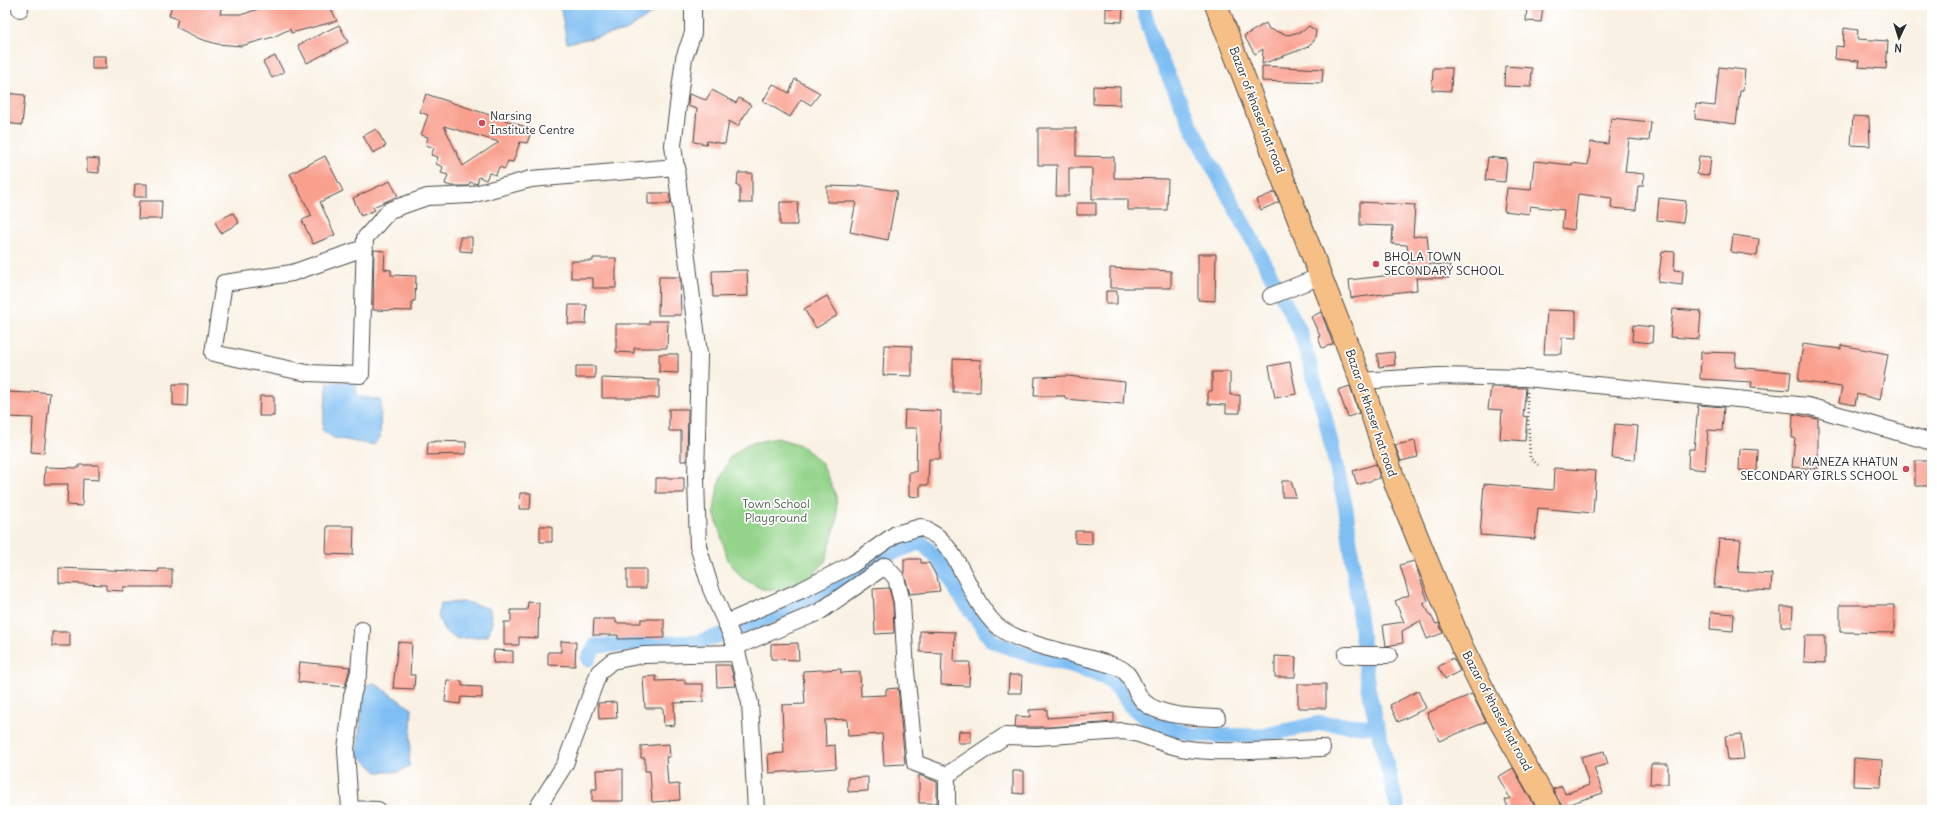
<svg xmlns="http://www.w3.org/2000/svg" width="1937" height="815" font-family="Delius,sans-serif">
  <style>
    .green { fill: #94d48b; stroke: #60805b }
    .water { fill: #7ebef3; stroke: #54748f }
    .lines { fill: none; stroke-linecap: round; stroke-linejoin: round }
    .canal { stroke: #7ebef3; stroke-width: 15 }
    .building { fill: #f9a08f; fill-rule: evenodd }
    .street-casing { stroke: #4a4947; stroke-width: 18 }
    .primary-casing { stroke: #4a4947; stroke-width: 24 }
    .path { stroke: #4a4947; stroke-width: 2.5; stroke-dasharray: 1 3; stroke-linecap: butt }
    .street { stroke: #fff; stroke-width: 16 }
    .primary { stroke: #f5bf86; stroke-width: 22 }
    .poi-dot { fill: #d1495b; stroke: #fff; stroke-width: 1.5 }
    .labels { text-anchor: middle; stroke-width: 3.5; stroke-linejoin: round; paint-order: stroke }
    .street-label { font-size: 12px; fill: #2b2b2b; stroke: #fff }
    .poi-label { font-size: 12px; fill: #2b2b2b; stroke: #fff; text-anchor: start }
    .park-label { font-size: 12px; fill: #4a5e48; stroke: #fff }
  </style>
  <rect width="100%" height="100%" fill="#fff"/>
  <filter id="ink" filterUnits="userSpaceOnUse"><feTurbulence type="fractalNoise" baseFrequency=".025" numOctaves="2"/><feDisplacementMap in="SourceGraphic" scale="8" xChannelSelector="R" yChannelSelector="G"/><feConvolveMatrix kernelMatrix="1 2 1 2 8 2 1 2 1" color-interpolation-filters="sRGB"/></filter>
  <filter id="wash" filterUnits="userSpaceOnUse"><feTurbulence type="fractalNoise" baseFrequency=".012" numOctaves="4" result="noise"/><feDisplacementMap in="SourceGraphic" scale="16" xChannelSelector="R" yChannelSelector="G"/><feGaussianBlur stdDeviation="0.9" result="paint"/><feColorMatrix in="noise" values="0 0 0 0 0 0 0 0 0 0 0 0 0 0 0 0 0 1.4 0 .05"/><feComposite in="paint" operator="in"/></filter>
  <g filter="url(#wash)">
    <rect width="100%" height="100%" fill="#f9f1e3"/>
    <path class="green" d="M777 438 801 445 822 464 836 496 837 520 825 562 807 582 788 590 762 589 742 578 728 560 714 512 718 485 730 457 747 444Z"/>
    <path class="water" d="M560 5H664L626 31 567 43Z
      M357 380 356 396 381 400 380 438 373 445 334 438 322 430 328 383Z
      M467 602 490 609 492 622 490 631 487 636 458 639 445 632 438 616 441 603Z
      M374 683 412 709 409 766 399 772H377L357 754 361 716 366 685Z"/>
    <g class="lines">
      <path class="canal" d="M1142 5 1156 49 1197 138 1254 243 1300 331 1324 413 1346 509 1368 688 1398 810
        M588 659 595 646 699 642 753 625 836 588 887 555 921 542 940 561 958 593 992 641 1029 655 1074 666 1105 677 1120 691 1130 706 1150 722 1193 735 1262 736 1320 723 1378 727"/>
    </g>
    <g id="blocks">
      <path class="building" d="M172 5H222L220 14H244L269 5H329L337 21 291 33 290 29 273 37 241 46 217 44 200 39 176 27 178 19 169 16Z
        M1527 5 1543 6 1541 22 1526 21Z
        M1106 8H1123L1122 22 1106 21Z
        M1266 23 1269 29 1288 35 1303 31 1309 26 1316 31 1314 41 1308 47 1262 64 1263 49 1255 54 1244 36Z
        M339 25 348 42 307 63 298 45Z
        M1844 28 1858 30 1857 39 1888 41 1886 69 1858 67 1859 61 1835 59 1836 46 1843 47Z
        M92 56H106V69H92Z
        M275 56 284 72 272 78 263 62Z
        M1262 66 1323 69 1322 83 1262 81Z
        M1505 66 1532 68 1531 87 1504 86Z
        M1719 67 1745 70 1743 91H1740L1736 124 1695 119 1696 104 1715 106Z
        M1433 68H1452L1451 91 1432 90Z
        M795 79 820 93 811 105 801 99 790 117 763 101 773 84 789 93Z
        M1093 86 1120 87V105L1093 104Z
        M712 90 736 103 739 98 751 105 738 126 729 121 725 144 707 141 706 144 694 142 697 109 688 106 689 94 706 100Z
        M5 93 25 95 22 125 5 123Z
        M426 94 532 129 527 143 520 142 513 162 508 161 505 169 499 167 496 175 489 173 486 180 479 177 477 184 470 182 468 186H451L445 184 448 175 441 173 443 167 436 164 438 157 431 155 434 148 426 145 428 137 421 135 428 115 420 112ZM444 126 499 142 463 166Z
        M1853 116 1869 117 1870 146 1851 145Z
        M1611 118 1651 122 1649 141 1629 139 1625 172 1644 174 1643 186H1638L1636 210 1611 208 1612 198 1578 194 1574 230 1562 228 1564 210 1530 206 1529 214 1504 211 1507 188 1531 190 1534 161 1572 165V163L1588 165 1591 142 1608 144Z
        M1038 128H1076V156L1114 157V178L1168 179 1167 210H1128V199H1092V168H1069V196H1056L1057 165H1038Z
        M376 129 386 146 373 153 363 136Z
        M325 156 343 191 320 202 335 235 313 244 302 220 312 216 290 174Z
        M1699 156 1711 157 1709 175 1697 174Z
        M1488 157 1507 159 1505 182 1485 180Z
        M87 158 99 159V173L87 172Z
        M738 173H752V203H740V186H737Z
        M390 181 398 196 373 207 375 210 361 216 353 198Z
        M135 184H147V197H134Z
        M860 185 897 191 888 240 850 232 856 202H827V186L859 187Z
        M1275 192 1279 202 1261 210 1256 200Z
        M648 193H669L671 204H648Z
        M1659 198 1686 201 1683 223 1657 220Z
        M139 201H162L161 219H138Z
        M780 202H798L797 225H780Z
        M1360 202 1415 205 1413 237 1427 235 1430 264 1450 265 1449 278H1416L1417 290 1351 298 1349 280 1410 273 1407 245 1392 244 1393 226 1360 225Z
        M1077 203H1096V215H1077Z
        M233 213 239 223 221 233 215 222Z
        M1733 235 1759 239 1757 256 1731 252Z
        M460 237H472V252L460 251Z
        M374 250 385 251 384 269 391 270V275L416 276 415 301H412V311L373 310Z
        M1662 251 1675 252 1674 270 1683 271 1682 285 1658 282Z
        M1198 254H1216L1215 301 1198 300Z
        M593 258H616V288H593V278H571V261H593Z
        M1110 268 1171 271V288H1110Z
        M747 270 748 296 713 297 712 271Z
        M659 277H680L681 315H658Z
        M1106 291H1117V304H1106Z
        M827 296 838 315 816 328 804 309Z
        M569 305H587L586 324H568Z
        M1673 309 1701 311 1699 339 1670 337Z
        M1547 310 1576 311V338L1562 337V354H1544Z
        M1321 312 1333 344 1322 348 1318 337 1320 336 1311 317Z
        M649 321H668L667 348H634V353L616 352V324H649Z
        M1633 325 1653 327 1652 343 1632 341Z
        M1803 344 1841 349V345L1888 354 1880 400 1857 394 1855 405 1839 402 1842 387 1798 381Z
        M884 345 912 346V376L883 375Z
        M1394 352 1395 365 1379 367 1377 354Z
        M1701 352 1736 353 1735 367 1791 372 1789 390 1751 387 1752 382 1700 379Z
        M659 354H678V373L659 372Z
        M953 359 981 360 980 392H953Z
        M1290 362 1296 394 1275 398 1269 366Z
        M576 366H595V378H576Z
        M1212 372H1230V395H1240V413H1226V405L1208 404V391H1212Z
        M1067 376 1125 382 1123 404 1065 399V396H1034L1035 377Z
        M602 378 659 380V398H602Z
        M173 384H188L187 406 173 405Z
        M1350 386 1359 413 1348 417 1338 390Z
        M1491 387 1526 388 1523 416 1527 417 1525 441 1500 439 1502 410 1488 409Z
        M32 391 50 393 44 453 31 452 33 418 6 417 7 392 31 393Z
        M260 396H274V416H259Z
        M1698 405 1724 407 1722 431 1708 430 1705 470 1688 468 1689 449H1694Z
        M669 409H688L687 461H681V431H669Z
        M905 410 941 411 940 459H929L928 485H920V497L909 496V472H916L917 428H904Z
        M1793 414 1818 419V469L1792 467 1795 438H1792Z
        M1615 424 1638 426 1635 460 1612 458Z
        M434 441 466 442V454L427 455 428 442H434Z
        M1415 441 1418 457 1401 461 1395 445Z
        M1740 449 1758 450 1757 472 1739 470Z
        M1915 461H1932V486H1915Z
        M1376 464 1380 478 1357 485 1353 471Z
        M79 465H99V480L83 479 82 506 67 505 68 484H44L45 467 79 468Z
        M1554 468 1596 471 1593 513 1538 508 1535 539 1480 535 1484 484 1553 490Z
        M656 478H684V493H656Z
        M1282 481H1291L1296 497H1282Z
        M520 493H531L530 509H519Z
        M327 526H354L353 555 326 554Z
        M540 526H552V542H540Z
        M1075 531H1092V544L1075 543Z
        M1719 539 1741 540 1738 572 1772 574 1771 591 1714 587Z
        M904 559H921V563H929L937 577 940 591 910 594 904 573Z
        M1414 561 1428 601 1423 603 1436 624 1439 623 1443 633 1427 639 1420 621 1402 631 1403 643 1386 646 1383 625 1404 622 1395 601 1409 595 1400 565Z
        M59 568 158 572 159 569H172V587H123V591L106 590V585L59 583Z
        M627 569H646V588H627Z
        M889 588 893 603 894 633 875 634 873 589Z
        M528 602 539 603 538 638 519 637V645H504V622H511V610H527Z
        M1840 605H1894V633L1840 632Z
        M1781 607H1793L1792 627 1781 626Z
        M1711 612 1734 614 1733 631 1710 629Z
        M594 619H616V623H641V619H664V638L618 639V635H593Z
        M920 631 955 632 954 662H970L969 686 941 685 942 653 920 652Z
        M52 632H70V646H52Z
        M1805 636H1825V663L1804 662Z
        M561 641 576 642 575 666 548 665V652H561Z
        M398 642 412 643 410 675H415L414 689 393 688Z
        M798 643 799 660 771 659V644Z
        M494 650 513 651V663H493Z
        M1275 656 1296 657 1295 677H1275Z
        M1453 658 1460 671 1445 679 1438 667Z
        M300 662 350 667 345 687 298 682Z
        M716 665H730L736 686 717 687Z
        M841 669V673L860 672 861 696 886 695V689L898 688 905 764 884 765 882 734 848 736 847 719 825 720 826 746 835 745 836 768 769 773 768 754 784 753 782 705 805 704 803 671Z
        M1009 675H1022L1021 693H1008Z
        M656 676V681L685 680V684H703V702L674 703 675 725 664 726 663 708H645L643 677Z
        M447 680 462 681V686L482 687V698L461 697 460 704 445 702Z
        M1298 684H1326V708H1298Z
        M1418 691 1426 708 1398 722 1390 705Z
        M1472 694 1486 722 1439 741 1427 713Z
        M616 702 617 718 599 719 598 703Z
        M1047 709V718L1114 713V722L1050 727H1015L1016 716 1030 717 1029 710Z
        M959 731H971V743H958Z
        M1741 734 1744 759 1728 760 1725 736Z
        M669 744 670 757H666L668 785 679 784 680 800 652 802 650 771H645V758H641V746Z
        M1604 751 1608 764 1594 768 1603 793 1569 804 1572 810H1563L1553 789 1562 786 1565 794 1589 785 1581 757Z
        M1854 758 1882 760 1881 787 1853 786Z
        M1651 764H1668V784H1650Z
        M1513 768 1537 810H1509L1505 800 1510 798 1498 777Z
        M623 769V801H592V789H597L596 770Z
        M1013 771H1024V794L1013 793Z
        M919 775 937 782V803H919Z
        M868 777V791L848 792V778Z"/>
    </g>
  </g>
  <g filter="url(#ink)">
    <use href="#blocks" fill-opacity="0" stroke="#4a4947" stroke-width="1"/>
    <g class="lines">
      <g class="street-casing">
        <path id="street" d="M20 5V9
          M693 5V33L684 58 673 145 699 354 696 478 698 546 711 589 735 644 750 703 756 810
          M364 248 292 273 224 283 213 353 307 373 361 375 365 238 390 210 427 197 471 195 531 179 677 167
          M1271 296 1321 276
          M1361 381 1438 376 1526 378 1808 406 1932 442
          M726 623 802 590 853 564 896 534 921 527C927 531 936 534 941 540 964 564 971 600 995 624 1019 647 1085 654 1117 667 1133 672 1133 692 1144 702 1160 717 1197 717 1217 718
          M362 630 359 672 352 696 346 750 350 809 378 810
          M735 647 819 612 885 566 896 578 902 602 906 671 915 763 947 775
          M1346 655H1389
          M536 810 565 764 599 672 612 661 643 655 737 653
          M947 810V775L1005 736 1037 737 1122 731C1143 732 1160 744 1181 748 1223 755 1279 749 1322 748"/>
      </g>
      <g class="primary-casing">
        <path id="primary" d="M1216 5 1361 381 1394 480 1462 647 1493 709 1551 810"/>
      </g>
      <path class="path" d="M1527 392 1530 458 1538 465"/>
      <use href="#street" class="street"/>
      <use href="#primary" class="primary"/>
    </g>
  </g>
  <g class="poi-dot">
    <circle cx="482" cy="123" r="4"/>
    <circle cx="1376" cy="264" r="4"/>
    <circle cx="1906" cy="469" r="4"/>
  </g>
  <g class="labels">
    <g class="street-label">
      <text transform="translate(1257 110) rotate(69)" y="4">Bazar of khaser hat road</text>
      <text transform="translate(1371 413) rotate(71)" y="4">Bazar of khaser hat road</text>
      <text transform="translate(1497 711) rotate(62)" y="4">Bazar of khaser hat road</text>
    </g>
    <g class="poi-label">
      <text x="490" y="120">Narsing<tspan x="490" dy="14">Institute Centre</tspan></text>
      <text x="1384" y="261">BHOLA TOWN<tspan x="1384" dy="14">SECONDARY SCHOOL</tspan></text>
      <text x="1898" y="466" text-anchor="end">MANEZA KHATUN<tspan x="1898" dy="14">SECONDARY GIRLS SCHOOL</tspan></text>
    </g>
    <g class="park-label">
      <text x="776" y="508">Town School<tspan x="776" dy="14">Playground</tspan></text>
    </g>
  </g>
  <rect width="1937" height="815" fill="none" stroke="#fff" stroke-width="20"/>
  <g transform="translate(1899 38) rotate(184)" stroke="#ffffff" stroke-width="3" paint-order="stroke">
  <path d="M0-3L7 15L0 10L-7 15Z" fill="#2b2b2b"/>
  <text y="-6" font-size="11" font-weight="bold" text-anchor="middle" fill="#2b2b2b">N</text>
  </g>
</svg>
